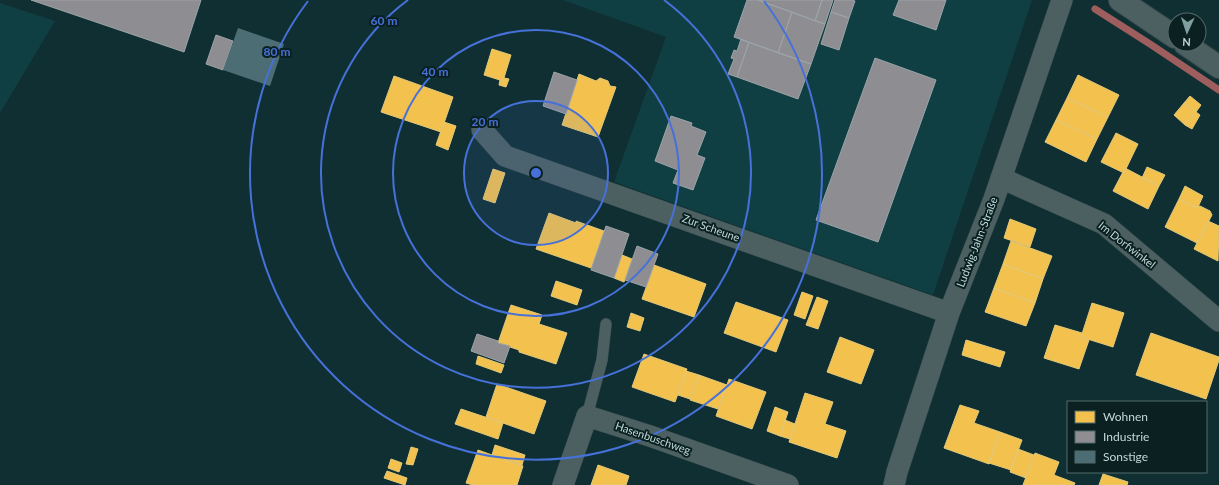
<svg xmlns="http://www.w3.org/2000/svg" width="1219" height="485" font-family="Lato,sans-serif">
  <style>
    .built { fill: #103f43 }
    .homes { fill: #f2c14e; stroke: #e3c879 }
    .industry { fill: #8d8d92; stroke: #9ca4a8 }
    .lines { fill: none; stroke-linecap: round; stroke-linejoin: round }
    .stream { stroke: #9e5e5d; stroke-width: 7 }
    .building { fill: #4d6d74 }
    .service-casing { stroke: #364a4c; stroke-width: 12 }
    .minor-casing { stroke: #364a4c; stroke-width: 22 }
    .tertiary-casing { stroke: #364a4c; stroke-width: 24 }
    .service { stroke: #4c6061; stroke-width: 11 }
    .minor { stroke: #4c6061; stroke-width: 21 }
    .tertiary { stroke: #4c6061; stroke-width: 22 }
    .ring { fill: none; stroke: #4671d9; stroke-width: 2 }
    .labels { text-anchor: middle; stroke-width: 4; stroke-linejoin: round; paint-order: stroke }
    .street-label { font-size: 11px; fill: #c0dadc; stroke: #0a2021 }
    .centre { fill: #4671d9; stroke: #0a2021; stroke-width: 2 }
    .ring-label { font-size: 12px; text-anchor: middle; font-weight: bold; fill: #4671d9; stroke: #0a2021; stroke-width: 4; stroke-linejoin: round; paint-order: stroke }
  </style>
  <rect width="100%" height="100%" fill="#0f2f32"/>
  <path class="built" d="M563 0H1032L933 295 614 182 666 37Z
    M0 3 55 21 0 113Z"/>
  <path class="homes" d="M492 49 511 55 503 81 484 75Z
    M579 74 596 81 600 78 608 81 610 86 616 87 598 137 562 125Z
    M1078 75 1119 95 1108 117 1067 98Z
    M394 76 453 97 441 132 381 112Z
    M504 78 509 79 506 87 499 85 500 80 503 81Z
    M1190 96 1201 105 1196 112 1184 103Z
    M1067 98 1108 117 1097 139 1056 120Z
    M1184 103 1196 112 1185 125 1174 115Z
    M1196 112 1200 115 1192 129 1185 125Z
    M1056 120 1097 139 1086 162 1045 142Z
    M444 122 456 126 448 150 436 145Z
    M1116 133 1138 144 1124 173 1101 162Z
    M1147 167 1165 175 1159 186 1142 178Z
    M1125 168 1159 186 1148 209 1113 191Z
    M493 169 505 173 495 203 483 199Z
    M1185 186 1203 196 1198 207H1195L1179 199Z
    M1179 199 1195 207 1200 206 1210 211 1212 215 1197 243 1165 227Z
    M549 213 576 223V221L604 231 591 268 536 249Z
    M1010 219 1036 229 1030 247 1004 238Z
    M1208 221 1219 226 1218 261 1194 249Z
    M1011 241 1052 256 1043 279 1003 264Z
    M622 255 632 259 624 282 614 278Z
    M1003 264 1043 279 1035 303 994 288Z
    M654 265 706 284 694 317 642 299Z
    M556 281 582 290 577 305 551 296Z
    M994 288 1035 303 1026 326 985 312Z
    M802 292 813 296 805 319 794 315Z
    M817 297 828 301 818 329 806 325Z
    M736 302 788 320 776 352 724 333Z
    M1092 303 1124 313 1113 347 1081 337Z
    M511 305 542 315 539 324 567 333 556 364 519 352V350L498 343Z
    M631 313 644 318 640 331 627 327Z
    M1055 325 1082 333 1081 337 1089 340 1079 369 1044 358Z
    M1151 333 1219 357V360L1206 399 1136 375Z
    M840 337 874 350 861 384 827 372Z
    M966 340 1005 352 1000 367 962 355Z
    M644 354 687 369 675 402 632 387Z
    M478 356 504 365 501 373 476 364Z
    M686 371 699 375 690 399 678 395Z
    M699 375 727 385 718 409 690 400Z
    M729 379 766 392 752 429 716 416Z
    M497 384 546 401 534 434 486 417Z
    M805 393 833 402 825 424 846 431 837 458 789 442Z
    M960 405 979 411 974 423 1000 432 989 464 944 448Z
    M775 407 788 412 780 436 767 431Z
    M461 409 503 423 498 439 455 424Z
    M785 420 795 424 790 439 780 436Z
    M1000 432 1022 440 1011 470 989 463Z
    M495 445 525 455 522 465 492 455Z
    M411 447 418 449 413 465 406 464Z
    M1018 449 1034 455 1026 478 1010 472Z
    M478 450 523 466 517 485H473L466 483Z
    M1035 453 1059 462 1054 475 1075 483 1074 485H1023Z
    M391 459 402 463 399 472 388 468Z
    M598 465 629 476 626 485H591Z
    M387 471 407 478 405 485 384 478Z
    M1103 474 1128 482 1127 485H1099Z"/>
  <path class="industry" d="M31 0H201L184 52Z
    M747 0H758L792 12 778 53 734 37Z
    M758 0H822L815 21Z
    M822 0H833L825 24 815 21Z
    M835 0H852L855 1 849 18 831 12Z
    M899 0H946L936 30 893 15Z
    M792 12 825 24 811 64 778 53Z
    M831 12 849 18 839 50 821 44Z
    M216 35 233 41 223 70 206 64Z
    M741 39 749 42 737 77 728 74 734 59 731 58 734 50 737 51Z
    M749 42 811 64 798 99 737 77Z
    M875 58 936 80 878 242 816 220Z
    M554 72 577 80 566 114 543 106Z
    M671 116 692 123 691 126 706 132 697 155 705 158 693 190 673 183 678 170 655 161Z
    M606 226 629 234 614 278 591 270Z
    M637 246 658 254 646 287 625 280Z
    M477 334 498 341V343L510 346 504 363 471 351Z"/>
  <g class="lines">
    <path class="stream" d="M1095 9 1150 44 1219 90"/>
  </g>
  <path class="building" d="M238 28 284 44 270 86 223 70Z"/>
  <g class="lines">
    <g class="service-casing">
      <path id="service" d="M587 416 602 360 606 324"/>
    </g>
    <g class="minor-casing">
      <path id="minor" d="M482 130 505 156 949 313
        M1001 178 1104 224 1219 321
        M563 485 587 416 650 436 788 485
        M894 485 897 472 949 313 994 199 1062 0"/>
    </g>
    <g class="tertiary-casing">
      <path id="tertiary" d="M1120 0 1175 37
        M1185 44 1219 67"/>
    </g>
    <use href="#service" class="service"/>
    <use href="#minor" class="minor"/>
    <use href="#tertiary" class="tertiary"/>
  </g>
  <circle cx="536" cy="173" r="72" fill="#4671d9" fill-opacity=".12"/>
  <g class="ring">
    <circle cx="536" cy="173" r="72"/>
    <circle cx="536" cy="173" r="143"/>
    <path d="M664 0A215 215 0 1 1 408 0"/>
    <path d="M764 1A286 286 0 1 1 308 1"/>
  </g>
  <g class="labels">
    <g class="street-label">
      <text transform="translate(711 228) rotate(20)" y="4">Zur Scheune</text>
      <text transform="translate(977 242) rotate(-69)" y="4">Ludwig-Jahn-Straße</text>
      <text transform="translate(1127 245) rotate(38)" y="4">Im Dorfwinkel</text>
      <text transform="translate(653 438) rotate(19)" y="4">Hasenbuschweg</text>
    </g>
  </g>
  <circle cx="536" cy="173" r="6" class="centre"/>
  <g class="ring-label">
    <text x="384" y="25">60 m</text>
    <text x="277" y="56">80 m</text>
    <text x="435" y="76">40 m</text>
    <text x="485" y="126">20 m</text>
  </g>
  <rect x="1067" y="401" width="140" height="72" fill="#0a2021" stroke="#536a6c"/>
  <rect x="1075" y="411" width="20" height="12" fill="#f2c14e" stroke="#536a6c"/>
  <text x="1103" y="421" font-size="12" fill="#c0dadc">Wohnen</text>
  <rect x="1075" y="431" width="20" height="12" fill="#8d8d92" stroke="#536a6c"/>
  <text x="1103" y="441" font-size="12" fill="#c0dadc">Industrie</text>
  <rect x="1075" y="451" width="20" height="12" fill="#4d6d74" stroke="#536a6c"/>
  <text x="1103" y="461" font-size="12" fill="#c0dadc">Sonstige</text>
  <g transform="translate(1187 32) rotate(183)"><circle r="19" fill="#0a2021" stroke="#536a6c"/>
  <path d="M0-3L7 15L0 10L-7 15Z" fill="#829ea0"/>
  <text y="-6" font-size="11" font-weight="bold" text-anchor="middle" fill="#c0dadc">N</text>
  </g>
</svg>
